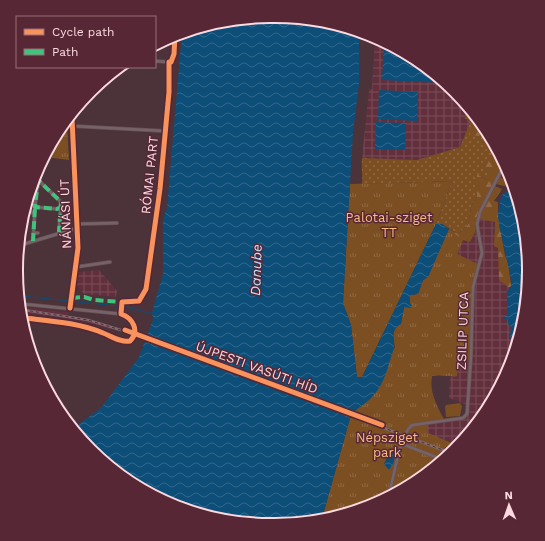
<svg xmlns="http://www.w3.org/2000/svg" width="545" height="541" font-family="'Work Sans',sans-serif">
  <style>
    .built { fill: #622f3d }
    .industrial { fill: url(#industrial-grid) }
    .grass { fill: url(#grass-dots) }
    .forest { fill: url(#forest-firs) }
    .park { fill: url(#park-tufts) }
    .garden { fill: #7c4f23 }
    .water { fill: url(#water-waves) }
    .pier { fill: #4c3239 }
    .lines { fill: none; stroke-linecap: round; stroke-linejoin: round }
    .stream { stroke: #0d4e78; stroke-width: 1 }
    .minor-casing { stroke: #685157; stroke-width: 4 }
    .minor { stroke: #766368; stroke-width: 2.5 }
    .rail-casing { stroke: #7e6c70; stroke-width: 2.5 }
    .rail { stroke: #572735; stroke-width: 1; stroke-dasharray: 3; stroke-linecap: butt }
    .quiet { stroke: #40c37c; stroke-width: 4; stroke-dasharray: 8 4; stroke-linecap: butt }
    .cycleway-casing { stroke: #572735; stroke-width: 8 }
    .cycleway { stroke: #f8935d; stroke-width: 5 }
    .labels { text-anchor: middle; stroke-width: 3; stroke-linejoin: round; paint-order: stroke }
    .street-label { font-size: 13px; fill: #fad9e0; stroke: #572735 }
    .park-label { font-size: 13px; fill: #f9bb81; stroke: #572735 }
    .water-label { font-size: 14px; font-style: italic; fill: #c2e3fe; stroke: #572735 }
    .rim { fill: none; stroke: #fad9e0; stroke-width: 2 }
  </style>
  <defs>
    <pattern id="industrial-grid" width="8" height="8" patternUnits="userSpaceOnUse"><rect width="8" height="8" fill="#622f3d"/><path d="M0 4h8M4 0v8" fill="none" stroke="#794d59"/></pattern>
    <pattern id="grass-dots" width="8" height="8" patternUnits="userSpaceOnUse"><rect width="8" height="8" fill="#7c4f23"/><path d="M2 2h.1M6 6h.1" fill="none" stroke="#906843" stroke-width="1.8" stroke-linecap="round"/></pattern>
    <pattern id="forest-firs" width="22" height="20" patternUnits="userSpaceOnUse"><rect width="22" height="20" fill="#7c4f23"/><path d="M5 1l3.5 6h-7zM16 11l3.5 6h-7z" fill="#906843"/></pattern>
    <pattern id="park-tufts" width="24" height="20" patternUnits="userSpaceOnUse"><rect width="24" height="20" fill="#7c4f23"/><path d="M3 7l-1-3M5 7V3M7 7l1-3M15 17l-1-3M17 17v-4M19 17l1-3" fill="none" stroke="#906843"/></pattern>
    <pattern id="water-waves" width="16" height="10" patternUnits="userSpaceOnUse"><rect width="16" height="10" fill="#0d4e78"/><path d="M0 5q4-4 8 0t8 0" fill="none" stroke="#31678b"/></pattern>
  </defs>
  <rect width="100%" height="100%" fill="#4c3239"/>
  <path class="built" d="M23 307 68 312V315L98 321 123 330 121 332 77 320 24 313Z"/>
  <path class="industrial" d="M375 37 454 90 466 108 465 118 469 119V126L460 147 417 160 362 158 369 89H372Z
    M504 164 510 173 512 186 511 183 498 176Z
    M478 219 495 222 494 231 499 255V280L509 288 507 315 505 319H508L511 327 510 336 512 344 509 348 510 364 508 370 458 446 428 433V423L457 418 463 416 466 411 467 405 449 398 450 377 457 376V254L463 240 470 242 475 232V222Z
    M99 270 117 291 116 297 84 294 77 286 79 272Z
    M445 446 455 450 433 465 435 459Z"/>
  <path class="grass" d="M466 108 491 145 493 155 490 159 487 180 477 174V196L471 207 468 225 458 234 442 224H436L452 181 362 184C363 175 361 168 362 158L417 160 460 147 469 125V119H465Z"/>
  <path class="forest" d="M471 116 482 132 479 136 470 135Z
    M491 145 504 164 498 176 511 183 513 188 496 184 495 186 502 189 494 201 498 202V214L505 256 508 261 511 286 509 288 499 280 498 248 494 246 495 222 478 219 475 222V232L470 242 463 240 457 254 479 265 473 287 470 359 458 361 457 376C448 377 441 374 432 376 428 392 437 406 444 420L428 423V433L458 446 455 450 367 414 449 229 458 234 468 225 471 207 477 196V174L487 180V172L483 171V164L493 155Z"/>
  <path class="park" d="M67 126 69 160 46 157Z
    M452 181 436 224 362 377H357L351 325 343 303 350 184Z
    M449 229 463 240 457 254 479 265 473 287 470 359 458 361 457 376C448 377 441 374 432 376 429 392 437 406 444 420L428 423V433L458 446 455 450 445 447 435 459 433 465 372 506 323 515 351 415 358 407 395 347C393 337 391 329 401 324L404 307 410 303V295L418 294 423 280 428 277Z"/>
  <path class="garden" d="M460 403 462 406 460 416 446 417 445 407 446 405Z"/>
  <path class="water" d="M271 16 324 21 359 32V84L353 133 343 303 351 325 357 377H362L436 224H442L449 229 428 277 423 280 418 294 410 295V303L412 306 411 308 404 307 401 324C388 331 397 341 393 351 388 367 384 385 372 397 366 404 357 408 351 415L323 515 274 525 221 520 173 506 91 451 75 427 101 408 139 357 153 320 152 312 163 274V219L167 208 181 45 184 33Z
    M384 44 442 82V83L382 80Z
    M379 90 418 92 417 121 378 119Z
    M376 122 406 123 405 150 375 149Z
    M507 191 514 197 529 270 510 368 506 373C512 363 506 354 512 344L510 336 511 327 508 324V319H504L505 316 507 315V291L511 286V279L499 225 498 214 501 196Z
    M394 451 396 452 393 464 389 470 384 464 387 457Z"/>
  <path class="pier" d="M145 336 267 381 354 414 352 418 193 359 143 341Z"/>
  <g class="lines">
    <path class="stream" d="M21 296 127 307 153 314"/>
    <g class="minor-casing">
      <path id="minor" d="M155 61 168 62
        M72 126 165 131
        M35 177 61 202 59 232
        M38 180 35 207 57 209 61 207
        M28 212 35 213
        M77 224 117 223
        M33 233H38
        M33 241 35 207
        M21 245 77 228
        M149 262 160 189 169 92V62H171L174 54 175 35
        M76 267 110 262
        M23 304 121 314C131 317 135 323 135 333L132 339 127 341 80 326 25 318
        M70 308 78 248 72 118
        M402 444 441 459
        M389 494C393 481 401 429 413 425L463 418 467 414 471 356 473 287 482 253 477 224 480 212 504 165"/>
    </g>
    <use href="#minor" class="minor"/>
    <g class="rail-casing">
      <path id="rail" d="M24 310 88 320 124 331 451 453"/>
    </g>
    <use href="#rail" class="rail"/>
    <path class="quiet" d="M35 177 61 202 59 232
      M38 180 35 207 57 209 61 207
      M33 241 35 207
      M72 298 84 297 94 300 123 302"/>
    <g class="cycleway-casing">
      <path id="cycleway" d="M70 308 78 248 72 118
        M25 318C51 321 80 323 103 333 111 336 121 343 130 341 140 331 133 318 121 314L122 302 139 301 146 289 160 189 169 92V62H171L174 54 175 35
        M125 330 382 425"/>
    </g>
    <use href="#cycleway" class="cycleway"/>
  </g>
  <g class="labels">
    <g class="street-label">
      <text transform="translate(149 175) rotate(-84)" y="5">RÓMAI PART</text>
      <text transform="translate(65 214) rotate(-92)" y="5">NÁNÁSI ÚT</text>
      <text transform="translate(462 331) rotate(-88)" y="5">ZSILIP UTCA</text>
      <text transform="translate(257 367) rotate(20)" y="5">ÚJPESTI VASÚTI HÍD</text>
    </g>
    <g class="park-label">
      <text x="389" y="222">Palotai-sziget<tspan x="389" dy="15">TT</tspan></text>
      <text x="387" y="442">Népsziget<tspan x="387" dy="15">park</tspan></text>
    </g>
    <g class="water-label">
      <text transform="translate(256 270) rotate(-88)" y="5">Danube</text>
    </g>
  </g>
  <path d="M0 0H545V541H0ZM270 23H275A247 247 0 0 1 522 270V271A247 247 0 0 1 275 518H270A247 247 0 0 1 23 271V270A247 247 0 0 1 270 23Z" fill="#572735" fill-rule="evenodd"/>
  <path class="rim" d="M270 23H275A247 247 0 0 1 522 270V271A247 247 0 0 1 275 518H270A247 247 0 0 1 23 271V270A247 247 0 0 1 270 23Z"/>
  <rect x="16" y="16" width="140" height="52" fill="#572735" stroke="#986e79"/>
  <rect x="24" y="29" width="20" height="6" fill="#f8935d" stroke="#986e79"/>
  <text x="52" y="36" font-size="12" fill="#fad9e0">Cycle path</text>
  <rect x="24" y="49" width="20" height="6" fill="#40c37c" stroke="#986e79"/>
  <text x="52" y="56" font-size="12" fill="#fad9e0">Path</text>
  <g transform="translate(509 505) rotate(358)" stroke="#572735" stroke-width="3" paint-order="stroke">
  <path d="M0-3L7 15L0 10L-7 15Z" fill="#fad9e0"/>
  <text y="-6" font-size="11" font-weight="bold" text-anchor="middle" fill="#fad9e0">N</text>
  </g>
</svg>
